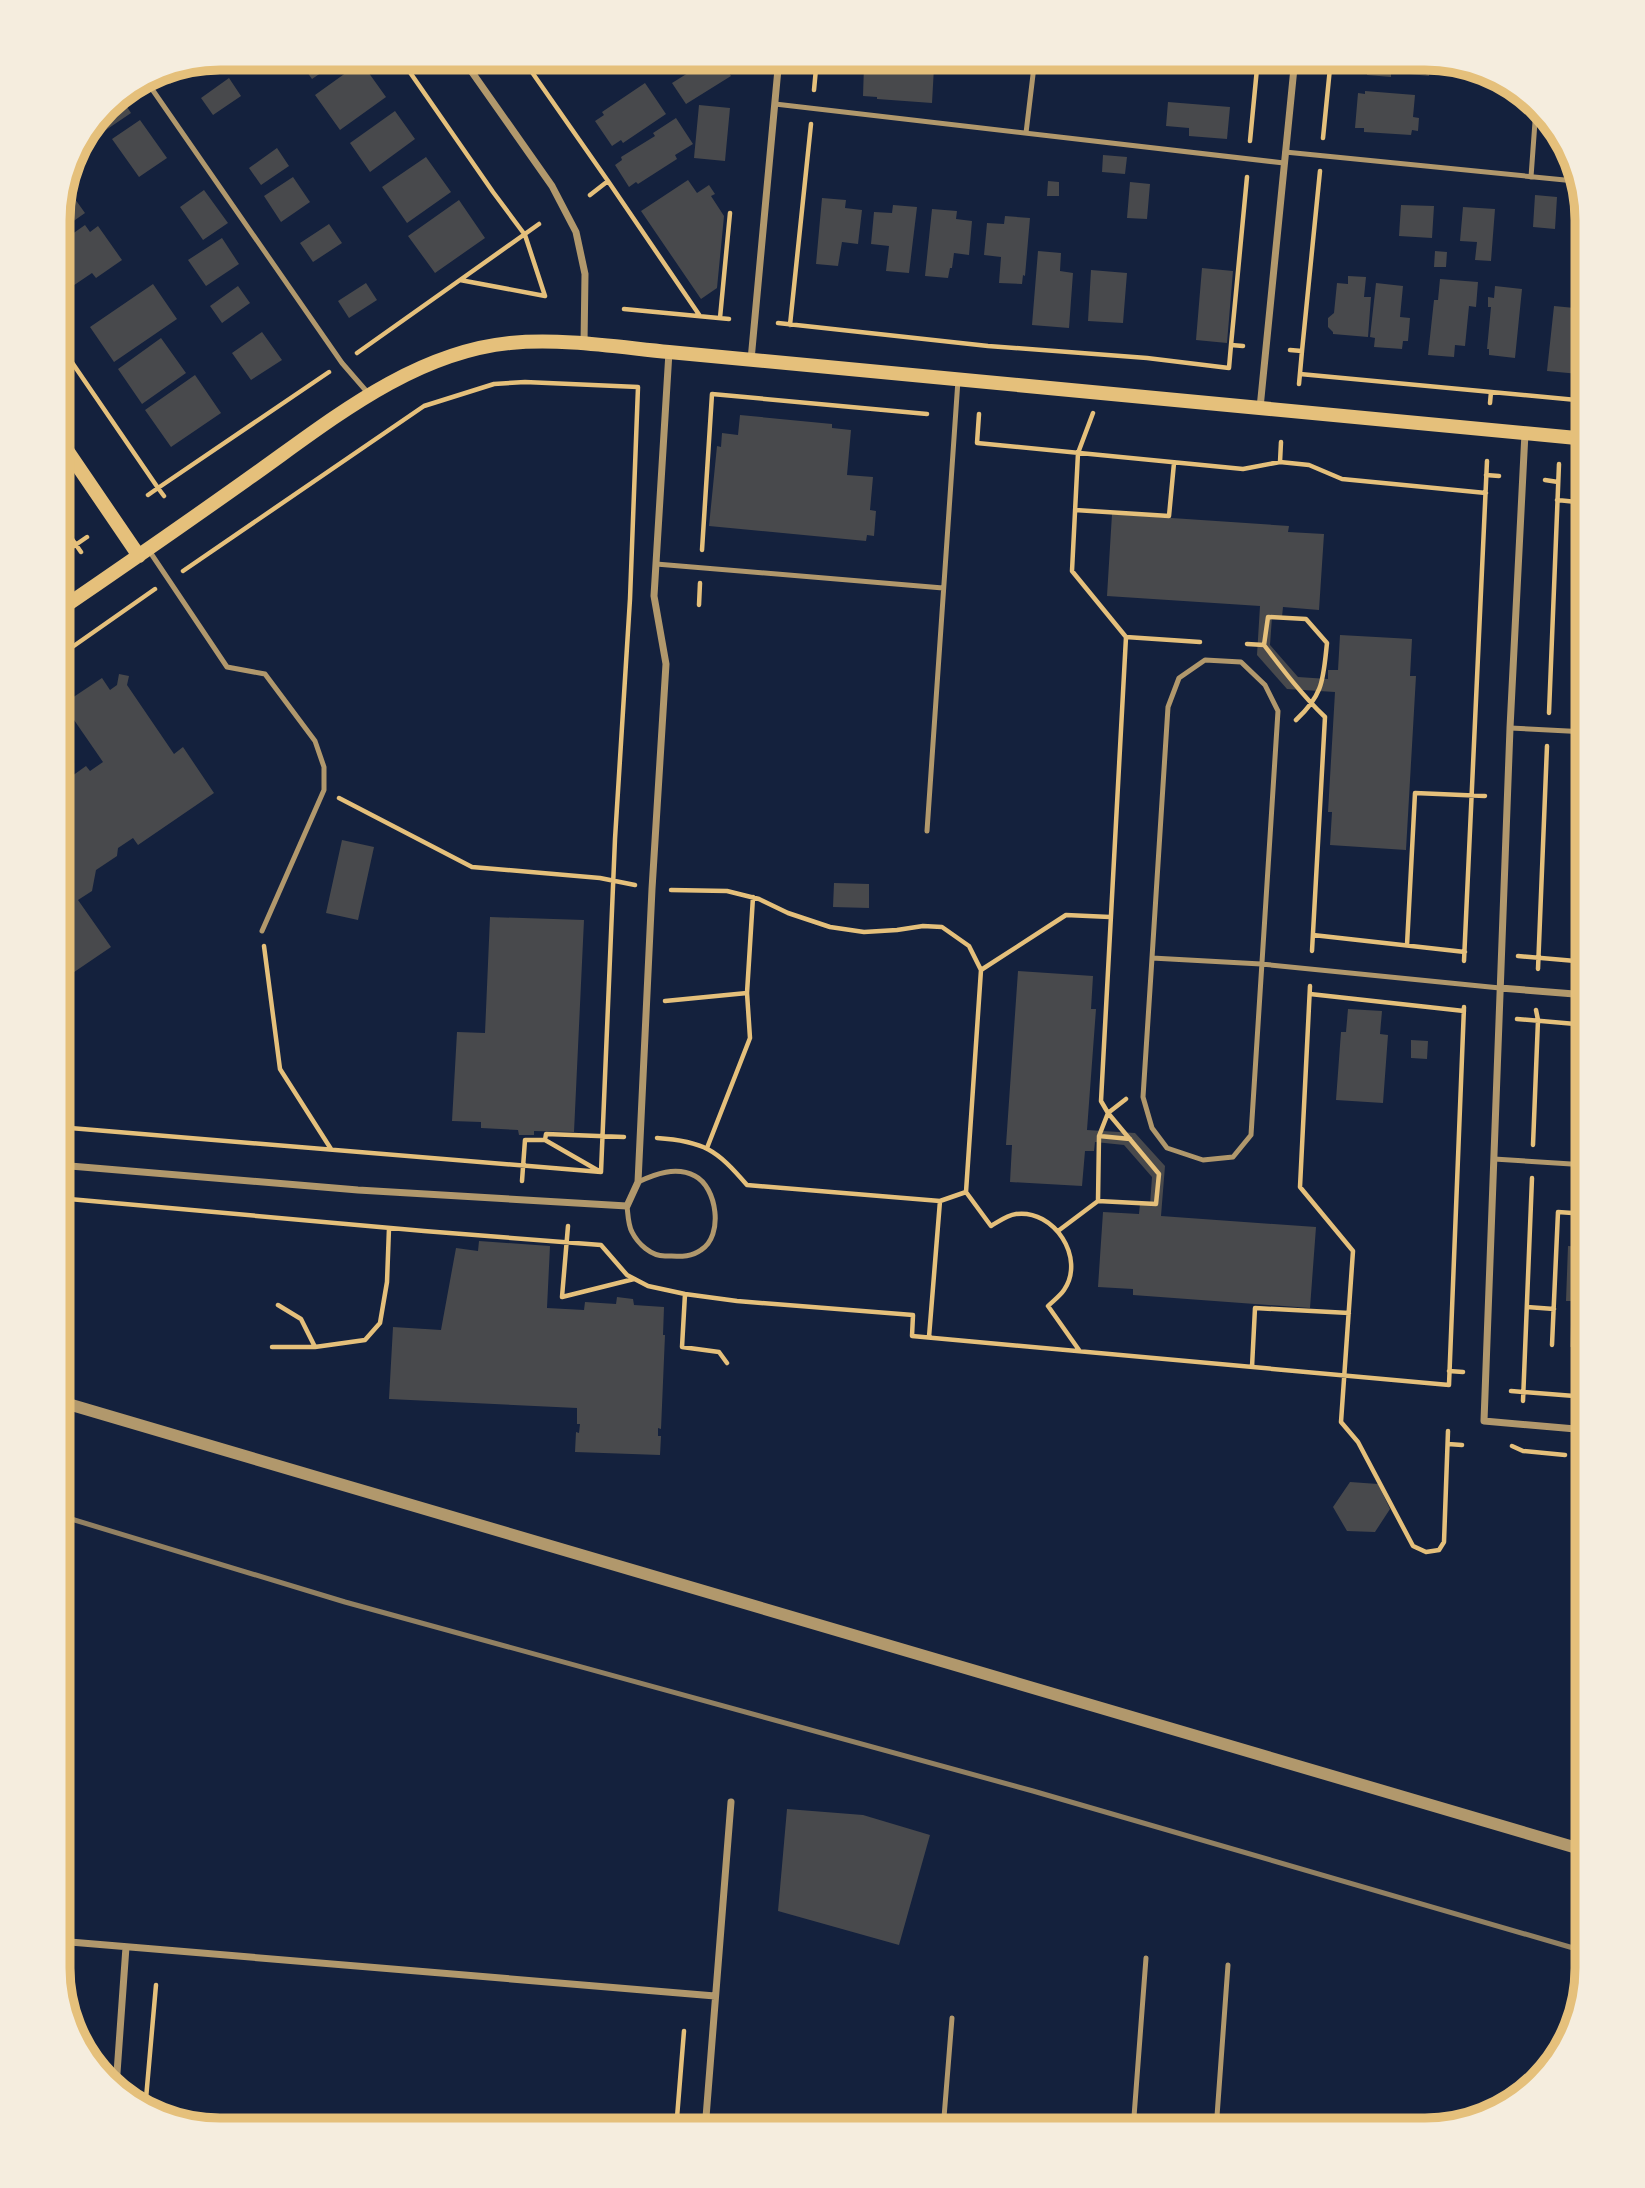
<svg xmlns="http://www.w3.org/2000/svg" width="1645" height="2188" font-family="'Noto Sans',sans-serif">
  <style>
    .building { fill: #48494c }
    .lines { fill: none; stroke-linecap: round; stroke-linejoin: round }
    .path { stroke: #e5c07b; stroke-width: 4.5 }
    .service { stroke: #b1986c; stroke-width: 5 }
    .minor { stroke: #b1986c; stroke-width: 7 }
    .tertiary { stroke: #b1986c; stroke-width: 12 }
    .secondary { stroke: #e5c07b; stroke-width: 14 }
    .rail { stroke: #918062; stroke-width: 5 }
    .rim { fill: none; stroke: #e5c07b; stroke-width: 9 }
  </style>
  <rect width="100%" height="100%" fill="#14213d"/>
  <path class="building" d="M297 58H343L312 79Z
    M633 58H655L640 68Z
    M712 58H719L731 76 686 104 672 83Z
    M1368 58H1431L1429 76 1391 72V77L1367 75Z
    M361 62 386 97 340 130 315 95Z
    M191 64 194 68 170 84 160 70Z
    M878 64 934 67 932 103 877 99V97L863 96 864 65 877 66Z
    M229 78 241 96 213 115 201 98Z
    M645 83 666 114 623 143 621 140 612 146 595 121 604 115 602 112Z
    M1365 91 1415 95 1413 117 1419 118 1418 131 1412 130 1411 135 1364 132V128H1355L1358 93 1365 94Z
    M120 96 131 113 103 132 95 121 110 102Z
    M1168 102 1230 107 1227 139 1189 136V128L1166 126Z
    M699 105 730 108 725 161 694 158Z
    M395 111 415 139 370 172 350 143Z
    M676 118 693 144 675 155 677 159 638 184 636 182 629 187 615 165 622 160 621 157 655 136 653 133Z
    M140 120 167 158 139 177 112 139Z
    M277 148 289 166 261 185 249 168Z
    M1103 155 1127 157 1125 174 1102 172Z
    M426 157 451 192 407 223 382 187Z
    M293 177 310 202 281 222 264 196Z
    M688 180 697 193 709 185 715 194 711 196 724 216 717 288 701 299 641 211Z
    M1048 181 1059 182V196H1047Z
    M1130 182 1150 184 1147 219 1127 218Z
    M65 185 85 213 58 232V209Z
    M204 190 228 223 203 240 180 207Z
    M1535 195 1557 197 1555 229 1533 227Z
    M822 198 846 200 845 208 862 210 858 244 842 242 838 266 816 264Z
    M459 200 485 238 435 273 408 236Z
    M893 205 917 207 909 273 886 271 889 246 871 244 874 212 892 213Z
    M1401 205 1434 206 1432 238 1399 236Z
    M1463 207 1495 209 1491 261 1475 260 1477 242 1460 241Z
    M932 209 957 211 956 219 972 221 969 255 954 253 952 268H950L948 278 925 276Z
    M1005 216 1030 218 1025 276 1023 275 1022 284 999 283 1001 257 984 255 987 223 1004 224Z
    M329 224 342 243 313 262 300 243Z
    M85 225 90 232 98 226 122 260 96 278 92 273 58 296V244Z
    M222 238 239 264 206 286 188 260Z
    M1038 251 1061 253 1060 271 1073 273 1069 328 1032 325Z
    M1435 251 1447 252 1446 267H1434Z
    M1202 268 1233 271 1227 343 1196 340Z
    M1091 270 1127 273 1123 323 1088 321Z
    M1348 276 1366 277 1364 297H1371L1368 337 1333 334V332L1328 327V318L1334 313 1337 283 1348 284Z
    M1440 279 1478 282 1476 307 1469 306 1465 346 1455 345 1454 357 1428 355 1434 300H1438Z
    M366 283 377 300 349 318 338 301Z
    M1376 283 1403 286 1400 317 1410 318 1408 341H1403L1402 349 1374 347 1375 338 1370 337Z
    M153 284 177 319 114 362 90 327Z
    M238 286 250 303 222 323 210 306Z
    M1495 286 1522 289 1515 358 1489 355V349H1487L1491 307H1488V297L1494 298Z
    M1554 306 1585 309 1583 338H1587V356H1581L1579 374 1547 371Z
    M262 332 282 360 251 380 232 353Z
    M161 338 186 373 142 404 118 369Z
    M195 375 221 413 171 447 145 410Z
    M740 415 832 424V428L851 430 847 475 873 477 870 510 876 511 874 536 867 535 866 541 709 526 717 446 721 447 722 433 738 435Z
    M1112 514 1289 526 1288 532 1324 534 1319 610 1283 607 1282 617H1272L1270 645 1298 677 1328 679V670H1338L1340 635 1412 639 1410 676H1416L1406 850 1330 845 1332 812H1328L1335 692 1287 689 1257 655 1260 606 1107 596Z
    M119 674 129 676 127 685 174 754 183 747 214 793 138 845 133 838 118 848 117 856 96 870 92 891 78 900 111 947 58 983V786L86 766 90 771 103 762 63 704 102 678 110 690 117 685Z
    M342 840 374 847 358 920 326 913Z
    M834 883 869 884V908L833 907Z
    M490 917 584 920 574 1132 534 1131V1135H519L518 1130 481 1128V1122L452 1121 457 1032 485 1033Z
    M1018 971 1093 976 1091 1009H1096L1087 1130 1135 1133 1165 1166 1161 1216 1316 1227 1310 1308 1133 1295V1289L1098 1287 1103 1212 1139 1214 1140 1204 1150 1205 1152 1177 1124 1145 1095 1142 1094 1151H1085L1082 1186 1010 1182 1012 1145H1006Z
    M1348 1009 1382 1011 1380 1034 1388 1035 1383 1103 1336 1100 1341 1032H1346Z
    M1411 1040 1428 1041 1427 1059 1411 1058Z
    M479 1241 550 1246 547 1308 584 1310 585 1302 616 1304 617 1297 633 1299 634 1305 664 1307 663 1335H665L661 1429 658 1428V1436H661L660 1455 575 1452 576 1432 579 1433 580 1424H577V1408L389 1399 393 1327 441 1330 456 1248 478 1251Z
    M1568 1246 1587 1247V1348L1570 1347 1572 1301H1566Z
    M1350 1482 1378 1484 1390 1509 1375 1532 1347 1531 1333 1507Z
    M787 1809 863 1815 930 1835 899 1945 778 1911Z"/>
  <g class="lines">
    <path class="path" d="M400 58 493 192 525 235 545 296 460 280 539 224
      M522 58 608 181
      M814 90 817 58
      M1323 138 1331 58
      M1250 141 1258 58
      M590 195 608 181 700 316
      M624 309 729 319
      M720 318 730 213
      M778 323 988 346 1147 358 1229 368 1231 345 1243 346
      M790 325 811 124
      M58 342 158 488 329 372
      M1231 345 1247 177
      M1290 350 1302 351 1299 384
      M1302 351 1320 171
      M357 353 460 280
      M1300 374 1587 401
      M1490 403 1491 392
      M1093 413 1078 453 1072 571 1126 637 1200 642
      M979 414 977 443 1243 469 1280 462 1309 465 1342 479 1486 493
      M1280 462 1281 442
      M1486 475 1499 476
      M1545 480 1558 482
      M148 495 158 488 164 496
      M1557 500 1587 503
      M1075 510 1169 516 1174 463
      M58 519 81 552
      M702 550 712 394 927 414
      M58 557 87 537
      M699 605 700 583
      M1247 644 1264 645
      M58 657 155 589
      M1587 710V703
      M1549 713 1559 464
      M1296 720C1324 694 1323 679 1327 643L1306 619 1268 617 1264 645C1283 670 1302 695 1325 717L1312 951
      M339 798 472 867 600 878 635 885
      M671 890 727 891 759 899 788 913 830 927 864 932 897 930 923 926 942 927 969 946 981 970 966 1192 991 1226C998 1222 1007 1215 1016 1214 1054 1209 1086 1258 1064 1290 1060 1296 1053 1301 1048 1306L1079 1350
      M1313 935 1465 952
      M1407 945 1415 793 1485 796
      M264 946 280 1069 331 1149
      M1518 956 1587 962
      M1464 961 1487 461
      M1538 969 1547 746
      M981 970 1066 915 1110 917
      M1310 986 1300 1187 1353 1251 1341 1422 1358 1442 1413 1546 1426 1552 1439 1550 1444 1542 1448 1431
      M1310 994 1464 1011
      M665 1001 747 993
      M1517 1019 1587 1025
      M58 1127 601 1172 615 839 630 599 638 387 525 382 494 384 424 406 183 571
      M1099 1136 1130 1139
      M657 1138C704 1141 717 1150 747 1185L940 1201 966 1192
      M545 1140 546 1134 624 1137
      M1533 1145 1538 1020 1536 1010
      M707 1148 750 1038 747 993 753 897
      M522 1181 525 1140H545L599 1171
      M58 1198 424 1231 601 1245 627 1275 648 1286 685 1294 737 1301 913 1315 912 1336 1449 1385 1464 1007
      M1098 1201 1099 1136 1108 1113 1101 1101 1126 637
      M568 1226 562 1297 634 1279
      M1058 1231 1098 1201 1156 1204 1159 1174 1108 1113 1126 1099
      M685 1294 682 1347 719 1352 727 1363
      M278 1305 301 1319 315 1347
      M1527 1307 1554 1309
      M929 1337 940 1201
      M1552 1345 1558 1212 1587 1214
      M272 1347H315L365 1340 380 1323 387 1282 389 1228
      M1252 1367 1255 1308 1349 1313
      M1449 1371 1463 1372
      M1511 1391 1587 1397
      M1523 1401 1532 1178
      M1448 1444 1462 1445
      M1512 1446 1523 1451 1565 1455
      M145 2110 156 1985
      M676 2130 684 2031"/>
    <path class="service" d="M145 79 342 363 368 393
      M775 104 1284 163
      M1026 133 1035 58
      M1285 152 1575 181
      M1531 177 1536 108
      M148 549 227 667 265 674 315 741 324 767V790L262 931
      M656 564 943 588
      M1510 728 1587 732
      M927 831 958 380
      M1152 958 1168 707 1179 678 1205 660 1241 662 1265 685 1278 711 1251 1135 1233 1157 1203 1160 1167 1148 1152 1128 1143 1097 1152 958 1261 964 1500 988
      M1494 1159 1587 1165
      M627 1206C628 1214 628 1225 632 1232 638 1244 651 1256 665 1256 678 1256 690 1258 701 1250 724 1236 717 1187 695 1176 676 1166 655 1174 638 1182
      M1575 1644 1585 1430
      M943 2130 952 2018
      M1133 2130 1146 1958
      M1216 2130 1228 1965"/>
    <path class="minor" d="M462 58 552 186 576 232 585 274 584 344
      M751 360 779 58
      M1260 408 1295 58
      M1525 433 1510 728 1484 1421 1587 1430
      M1500 988 1587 995
      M58 1165 358 1190 627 1206 638 1182 652 889 666 664 654 596 669 352
      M58 1941 715 1996
      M116 2087 126 1947
      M705 2130 731 1802"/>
    <path class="tertiary" d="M58 1401 1587 1851"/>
    <path class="secondary" d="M58 437 139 556
      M58 611C121 568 183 525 245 481 325 425 409 353 510 343 562 338 617 347 669 352L1587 439"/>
    <path class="rail" d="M58 1515 345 1602 1033 1791 1587 1952"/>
  </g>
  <path d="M0 0H1645V2188H0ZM220 70H1425A150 150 0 0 1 1575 220V1968A150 150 0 0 1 1425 2118H220A150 150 0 0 1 70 1968V220A150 150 0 0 1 220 70Z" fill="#f5edde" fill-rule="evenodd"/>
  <path class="rim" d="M220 70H1425A150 150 0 0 1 1575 220V1968A150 150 0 0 1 1425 2118H220A150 150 0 0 1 70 1968V220A150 150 0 0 1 220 70Z"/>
</svg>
